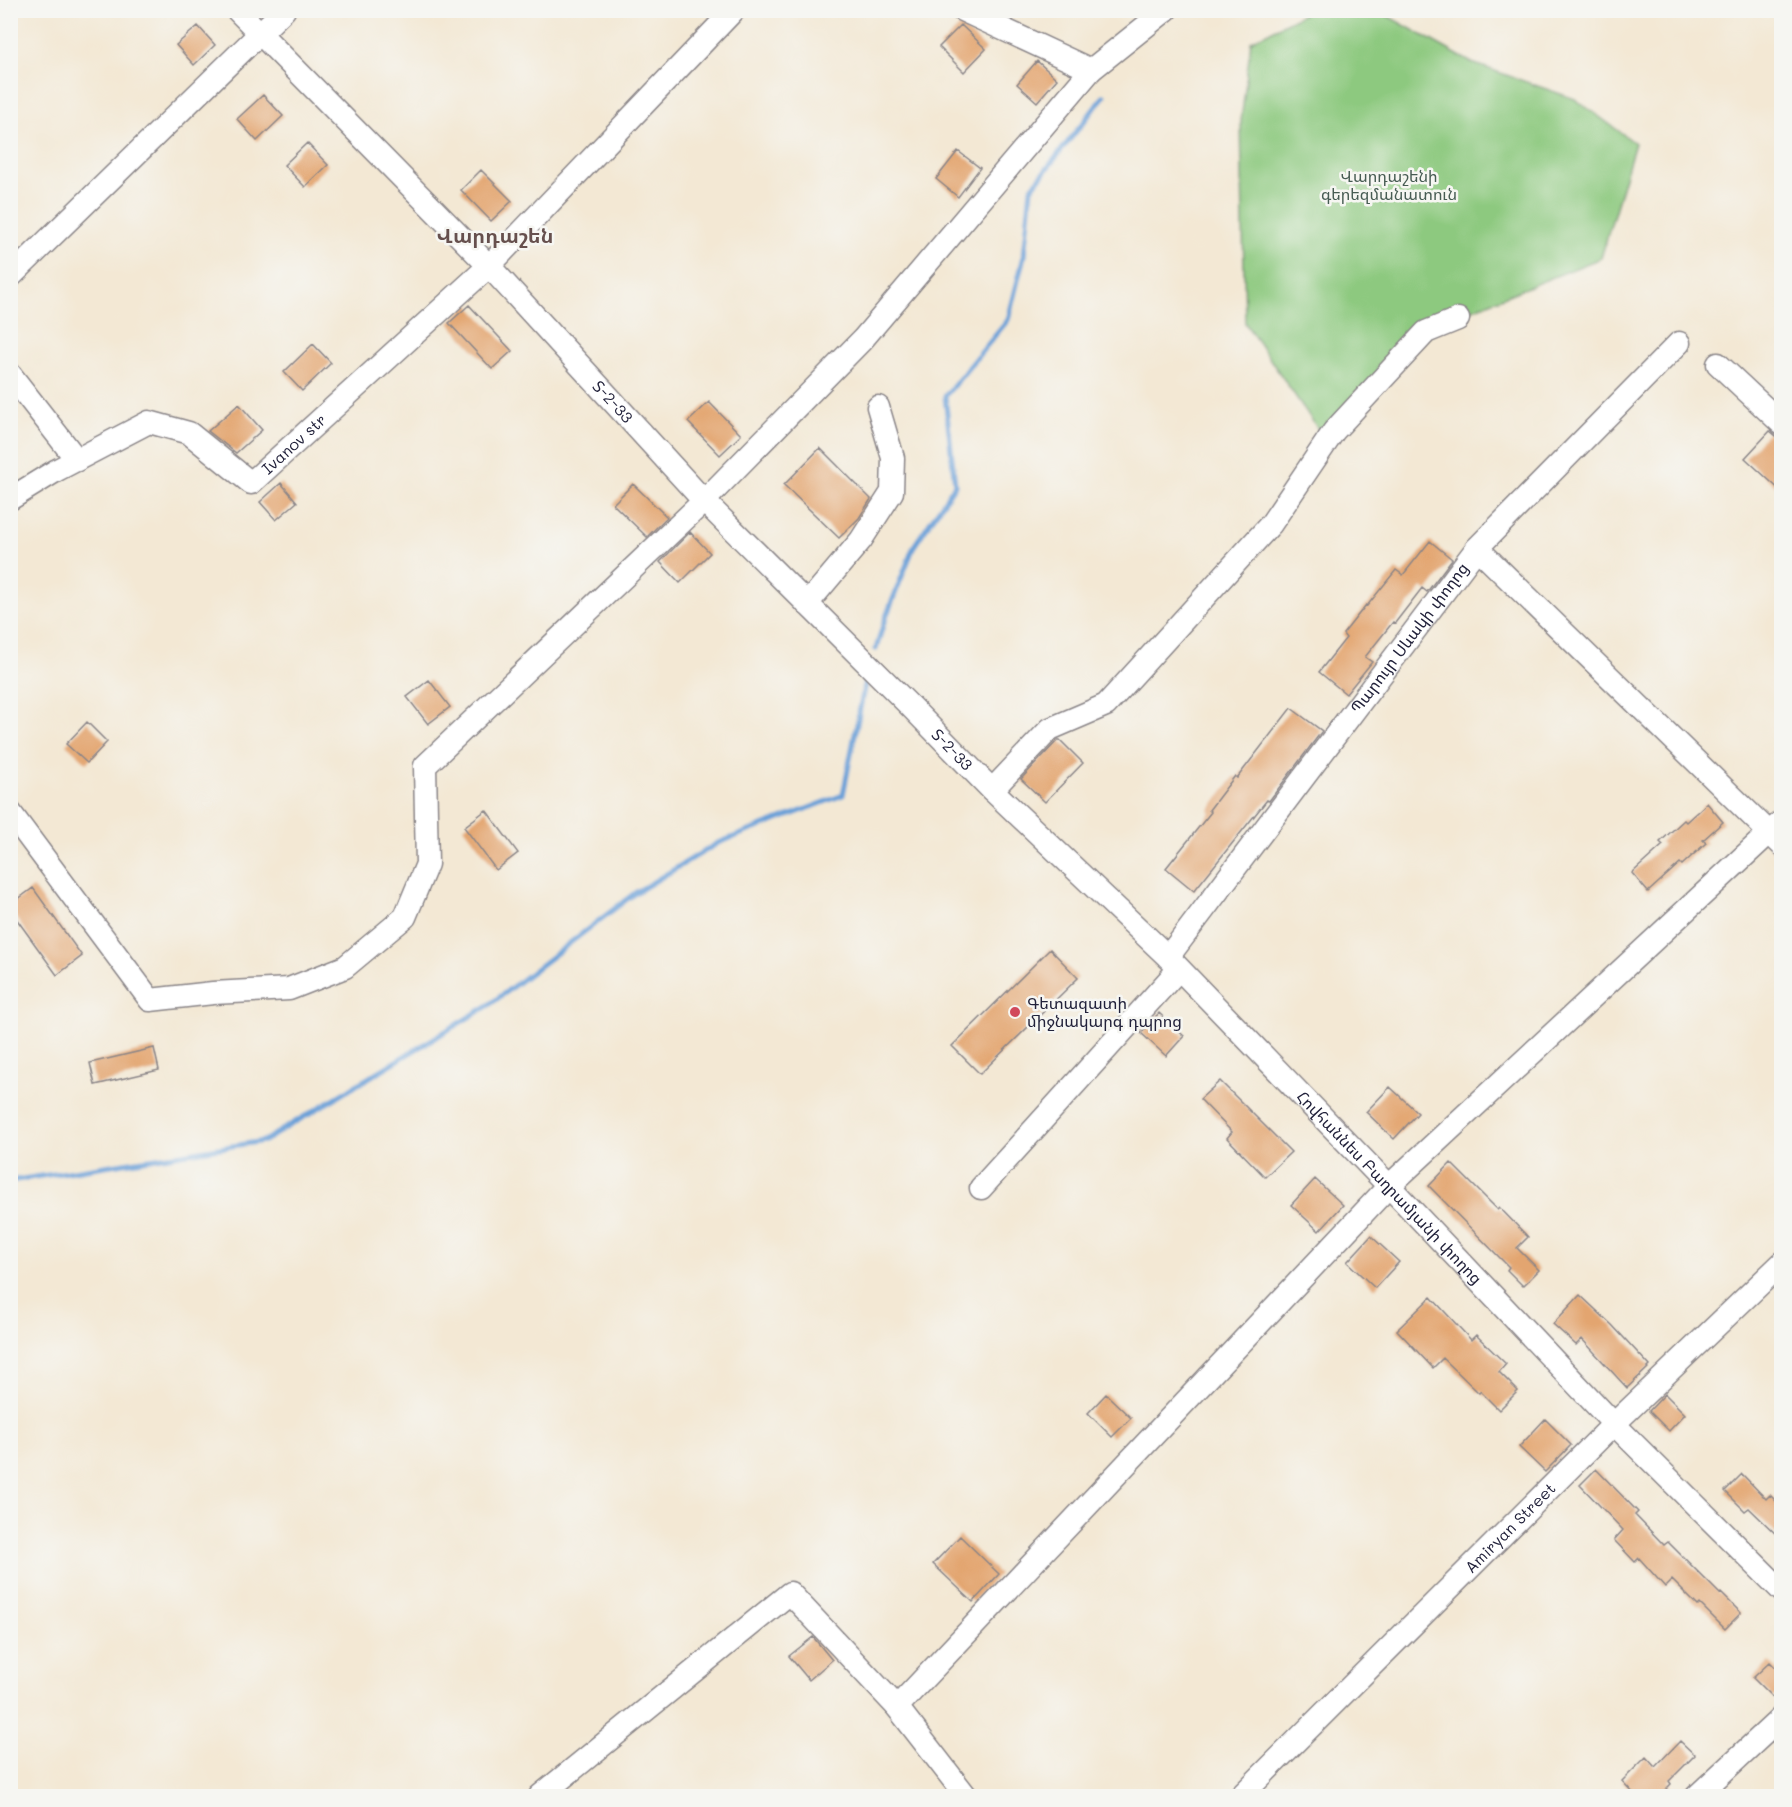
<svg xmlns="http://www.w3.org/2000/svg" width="1792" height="1807" font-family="Mali,'Noto Sans Armenian',sans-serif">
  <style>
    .green { fill: #8dc97f; stroke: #58765d; stroke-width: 1.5 }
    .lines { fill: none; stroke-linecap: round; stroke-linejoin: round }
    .stream { stroke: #6ba0d8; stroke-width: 5 }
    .building { fill: #e3a570 }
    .minor-casing { stroke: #8a8588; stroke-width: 25 }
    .minor { stroke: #fff; stroke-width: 22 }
    .poi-dot { fill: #d1495b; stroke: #f6f6f2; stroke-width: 2 }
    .labels { text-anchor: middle; stroke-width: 5; stroke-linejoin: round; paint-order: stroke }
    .park-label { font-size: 16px; fill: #475c53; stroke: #f6f6f2 }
    .street-label { font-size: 16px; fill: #22223b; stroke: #f6f6f2 }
    .poi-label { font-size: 16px; fill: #22223b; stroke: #f6f6f2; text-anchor: start }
    .quarter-label { font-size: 20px; font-weight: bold; fill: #66504e; stroke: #f6f6f2 }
  </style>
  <rect width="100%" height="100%" fill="#f6f6f2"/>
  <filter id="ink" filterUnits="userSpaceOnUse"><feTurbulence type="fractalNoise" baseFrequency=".0167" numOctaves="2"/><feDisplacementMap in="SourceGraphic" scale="12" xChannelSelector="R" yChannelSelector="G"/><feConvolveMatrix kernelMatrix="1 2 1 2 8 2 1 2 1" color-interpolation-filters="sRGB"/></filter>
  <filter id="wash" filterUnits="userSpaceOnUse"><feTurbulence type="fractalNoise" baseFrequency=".008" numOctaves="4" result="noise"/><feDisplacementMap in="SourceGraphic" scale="24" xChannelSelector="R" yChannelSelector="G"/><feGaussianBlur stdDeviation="1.35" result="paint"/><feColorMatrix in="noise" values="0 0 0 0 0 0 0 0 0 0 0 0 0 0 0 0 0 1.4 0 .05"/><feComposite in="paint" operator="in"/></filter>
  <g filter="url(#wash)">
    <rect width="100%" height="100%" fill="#f3e8d4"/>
    <path class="green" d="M1309 11H1379L1472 63 1575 99 1635 143 1601 258 1448 319 1320 432 1245 323 1241 121 1251 41Z"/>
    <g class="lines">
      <path class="stream" d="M876 649 884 622 914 546 955 485 945 396 1008 320 1024 256 1031 189 1104 96
        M10 1181 264 1141 489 1005 635 893 718 843 843 795 865 683"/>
    </g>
    <g id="blocks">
      <path class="building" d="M961 25 986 49 964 72 939 47Z
        M198 26 215 45 194 65 176 45Z
        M1037 61 1057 79 1037 102 1017 84Z
        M263 95 283 116 257 141 237 119Z
        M307 143 328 165 305 187 284 165Z
        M958 151 980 168 958 197 936 179Z
        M481 170 512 201 491 221 461 190Z
        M469 305 512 351 492 369 449 323Z
        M313 344 331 363 302 391 284 372Z
        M709 402 741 435 720 455 688 422Z
        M239 404 262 430 236 453 208 431Z
        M1770 431 1782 441V492L1745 458Z
        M820 448 871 499 859 518 839 538 784 485Z
        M281 483 297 502 276 520 260 502Z
        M633 484 667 517 647 537 613 504Z
        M690 532 710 553 680 583 660 562Z
        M1430 541 1452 559 1427 592 1422 588 1395 623 1393 622 1365 657 1372 662 1346 694 1319 672 1346 638 1343 634 1366 605 1367 606 1396 570 1403 575Z
        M429 680 450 707 428 724 407 697Z
        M1291 708 1322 731 1269 801 1267 800 1194 891 1166 868 1211 812 1209 810 1235 776 1237 778Z
        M87 722 107 742 87 763 66 744Z
        M1058 740H1060L1083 763 1045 802 1021 779Z
        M1707 803 1723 822 1703 840 1706 843 1682 865 1680 863 1648 892 1632 873 1663 845 1660 842 1684 820 1686 822Z
        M486 810 518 853 496 870 464 827Z
        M33 888 82 956 57 975 10 910V905Z
        M1050 949 1078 978 980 1074 952 1046Z
        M1159 1013 1184 1036 1166 1056 1141 1033Z
        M154 1048 159 1070 95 1085 90 1063Z
        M1220 1081 1291 1152 1265 1177 1227 1138 1232 1132 1200 1099Z
        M1390 1087 1418 1113 1394 1139 1366 1112Z
        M1451 1163 1497 1209 1499 1207 1528 1237 1517 1248 1539 1270 1523 1286 1507 1270 1509 1267 1429 1186Z
        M1315 1179 1343 1205 1319 1231 1291 1205Z
        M1371 1236 1399 1262 1375 1288 1347 1262Z
        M1580 1295 1612 1325 1650 1366 1627 1388 1582 1339 1576 1345 1553 1324Z
        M1431 1297 1471 1340 1476 1335 1506 1364 1499 1372 1518 1391 1499 1410 1480 1391 1479 1393 1443 1358 1433 1368 1397 1330Z
        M1106 1394 1131 1418 1112 1437 1088 1413Z
        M1665 1394 1685 1414 1669 1431 1649 1411Z
        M1545 1419 1571 1445 1545 1472 1519 1447Z
        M1596 1469 1638 1512 1635 1515 1664 1545 1668 1542 1720 1594 1721 1593 1741 1613 1725 1629 1700 1604 1698 1606 1672 1580 1665 1587 1639 1558 1635 1562 1614 1540 1623 1530 1580 1485Z
        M1742 1474 1766 1499 1770 1495 1782 1507V1540L1749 1508 1745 1511 1725 1491Z
        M960 1536 999 1574 973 1602 933 1564Z
        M813 1637 832 1660 809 1680 789 1656Z
        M1770 1662 1782 1674V1690L1773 1698 1753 1678Z
        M1680 1741 1695 1755 1669 1781 1671 1784 1658 1797H1637L1622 1781 1646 1757 1655 1767Z"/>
    </g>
  </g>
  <g filter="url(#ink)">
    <use href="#blocks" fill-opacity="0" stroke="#8a8588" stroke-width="1.5"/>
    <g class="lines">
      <g class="minor-casing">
        <g id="minor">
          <path id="s1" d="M237 10 489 266 704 501 911 707 992 790 1168 957 1389 1186 1614 1424 1782 1591"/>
          <path d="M962 10 1091 70"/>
          <path d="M10 277 284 10"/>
          <path d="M1718 364 1782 424"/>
          <path d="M10 374 77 460"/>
          <path id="s2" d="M10 499 57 470 149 422 189 433 251 483 489 266 734 10"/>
          <path d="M1477 548 1782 845"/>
          <path d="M807 604 861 540 892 492 893 458 878 407"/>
          <path d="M992 790 1050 729 1106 705 1271 524 1334 431 1426 332 1458 319"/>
          <path d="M10 812 150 1000 213 993 289 989 345 967 405 917 427 864 425 766 704 501 863 339 1091 70 1166 10"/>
          <path id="s3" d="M1168 957 1477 548 1679 343"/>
          <path d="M981 1188 1178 970"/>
          <path d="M897 1707 1389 1186 1782 821"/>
          <path d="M540 1796 790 1593 897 1707 966 1796"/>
          <path id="s4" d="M1241 1796 1614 1424 1782 1263"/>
          <path d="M1697 1796 1782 1717"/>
        </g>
      </g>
      <use href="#minor" class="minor"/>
    </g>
  </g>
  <circle class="poi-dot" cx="1015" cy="1012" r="6"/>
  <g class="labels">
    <g class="park-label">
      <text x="1389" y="182">Վարդաշենի<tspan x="1389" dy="18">գերեզմանատուն</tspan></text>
    </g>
    <g class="street-label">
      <text dy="6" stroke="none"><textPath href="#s1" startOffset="543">Տ-2-33</textPath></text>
      <text dy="6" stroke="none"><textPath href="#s2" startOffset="338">Ivanov str</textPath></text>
      <text dy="6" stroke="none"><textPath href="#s3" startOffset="400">Պարույր Սևակի փողոց</textPath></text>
      <text dy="6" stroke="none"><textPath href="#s1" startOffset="1029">Տ-2-33</textPath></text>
      <text dy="6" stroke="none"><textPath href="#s1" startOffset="1648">Հովհաննես Բաղրամյանի փողոց</textPath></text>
      <text dy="6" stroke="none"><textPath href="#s4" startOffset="380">Amiryan Street</textPath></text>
    </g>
    <g class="poi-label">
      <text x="1027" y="1009">Գետազատի<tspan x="1027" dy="18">միջնակարգ դպրոց</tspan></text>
    </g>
    <g class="quarter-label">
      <text x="495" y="243">Վարդաշեն</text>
    </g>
  </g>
  <rect width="1792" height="1807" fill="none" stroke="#f6f6f2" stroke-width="36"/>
</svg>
